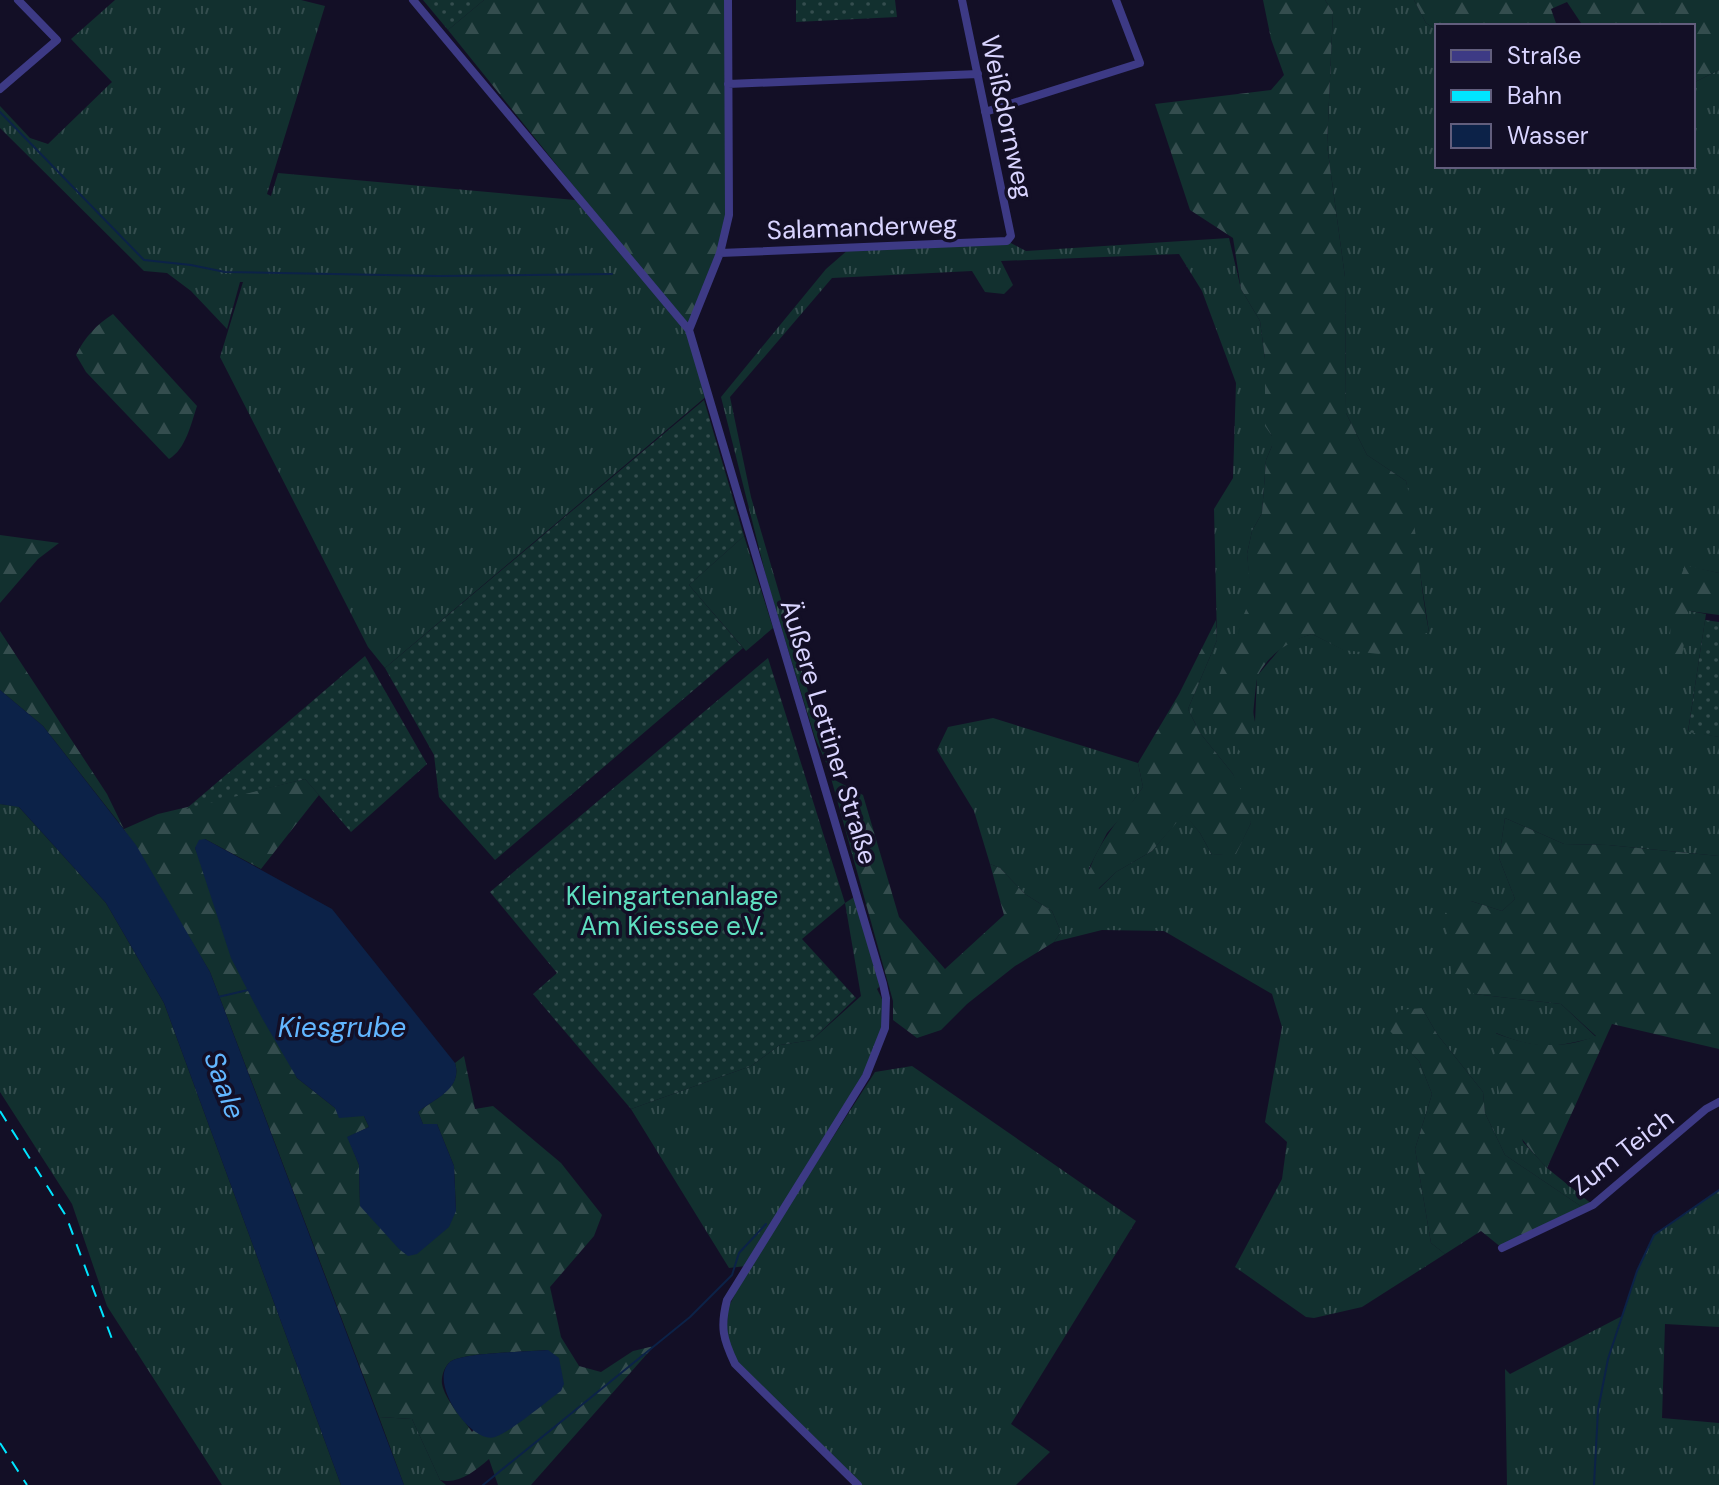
<svg xmlns="http://www.w3.org/2000/svg" width="1719" height="1485" font-family="'DM Sans',sans-serif">
  <style>
    .grass { fill: url(#grass-tufts) }
    .forest { fill: url(#forest-firs); fill-rule: evenodd }
    .garden { fill: url(#garden-dots) }
    .water { fill: #0c2248 }
    .lines { fill: none; stroke-linecap: round; stroke-linejoin: round }
    .stream { stroke: #0c2248; stroke-width: 2 }
    .street { stroke: #3d3a85; stroke-width: 8 }
    .rail { stroke: #00e5ff; stroke-width: 2; stroke-dasharray: 12 10; stroke-linecap: butt }
    .labels { text-anchor: middle; stroke-width: 7; stroke-linejoin: round; paint-order: stroke }
    .street-label { font-size: 26px; fill: #d9d4ff; stroke: #130f26 }
    .park-label { font-size: 26px; fill: #5fe0c0; stroke: #130f26 }
    .water-label { font-size: 28px; font-style: italic; fill: #62b6ff; stroke: #130f26 }
  </style>
  <defs>
    <pattern id="grass-tufts" width="24" height="20" patternUnits="userSpaceOnUse" patternTransform="scale(2)"><rect width="24" height="20" fill="#12302f"/><path d="M3 7l-1-3M5 7V3M7 7l1-3M15 17l-1-3M17 17v-4M19 17l1-3" fill="none" stroke="#344d4e"/></pattern>
    <pattern id="forest-firs" width="22" height="20" patternUnits="userSpaceOnUse" patternTransform="scale(2)"><rect width="22" height="20" fill="#12302f"/><path d="M5 1l3.5 6h-7zM16 11l3.5 6h-7z" fill="#344d4e"/></pattern>
    <pattern id="garden-dots" width="8" height="8" patternUnits="userSpaceOnUse" patternTransform="scale(2)"><rect width="8" height="8" fill="#12302f"/><path d="M2 2h.1M6 6h.1" fill="none" stroke="#344d4e" stroke-width="1.8" stroke-linecap="round"/></pattern>
  </defs>
  <rect width="100%" height="100%" fill="#130f26"/>
  <path class="grass" d="M115 0H301L325 6 267 194 271 196 278 173 575 200 689 330 708 395 385 668 368 647 220 357 243 282H240L227 329 191 291 167 273 144 271 0 128V106L30 138 48 144 112 82 71 39Z
    M1325 0H1414L1426 23 1437 30V166H1693V83L1719 70V573L1685 566 1690 611 1706 614 1688 731 1719 737V856L1608 845 1564 844 1505 818 1499 858 1515 899 1502 911 1471 901 1474 994 1561 1004 1596 1037C1554 1048 1537 1050 1496 1033L1523 1142 1547 1168 1593 1205 1585 1209 1505 1155 1485 1113 1483 1092 1437 1034 1422 1008 1387 1027 1419 1061 1432 1094 1415 1149 1431 1243 1445 1254 1362 1307 1314 1318 1306 1317 1235 1267 1282 1179 1287 1142 1265 1122 1282 1027 1272 994 1164 931 1102 930 1054 942 1061 932 1052 911 1025 894 1000 868 990 864 974 811 937 750 948 727 993 718 1138 763 1143 787 1124 814 1107 833 1089 868 1099 889 1116 872 1152 851 1184 813 1200 833 1212 855 1236 853 1251 823 1233 774 1200 733 1188 709 1217 640 1214 509 1233 478 1236 383 1202 291 1179 254 1001 261 1013 285 1004 294 985 292 972 271 832 278 730 397 751 497 834 780 815 738 768 584 721 397 826 269 849 249 1007 241 1026 251 1229 238 1241 289 1260 321 1265 359V425L1272 436V446L1266 460 1262 513 1252 531 1247 554 1252 597 1238 632 1255 722 1257 676 1285 643 1312 634 1344 650 1429 632 1406 481 1367 455 1346 413 1345 277 1327 145 1333 12Z
    M744 536 773 628 746 651 689 585Z
    M0 804 18 806 106 903 164 1003 341 1485H222L107 1306 72 1204 0 1092Z
    M854 897 880 986 877 989 886 1007 885 1028 866 1076 746 1266 729 1268 631 1109 751 1066 780 1045 812 1040 861 996 845 903Z
    M912 1066 1136 1221 1011 1424 1050 1452 1016 1485H859L738 1364 726 1342 728 1308 749 1267 875 1072Z
    M1719 1190V1327L1665 1324 1662 1418 1719 1423V1485H1507L1505 1369 1510 1374 1622 1316 1637 1272 1654 1235Z
    M379 1417 412 1419 440 1480 446 1485H404Z"/>
  <path class="forest" d="M484 0H728L729 215 723 243 688 328 448 30Z
    M1263 0H1325L1333 12 1327 145 1345 277 1346 413 1367 455 1406 481C1418 530 1419 582 1429 632L1379 654 1343 650 1312 634C1288 642 1271 652 1258 675 1255 681 1251 748 1249 762L1205 710 1251 597 1247 554 1252 531 1262 513 1266 460 1272 446V436L1265 426V359L1260 321 1241 289 1233 238 1190 210 1155 104 1271 90 1284 75 1271 39Z
    M1414 0H1719V70L1693 83V26H1583L1567 2 1551 9 1557 26H1437V30L1426 23Z
    M113 314 197 406C191 424 186 449 169 459L86 372 76 355C85 337 96 325 113 314Z
    M0 535 59 543 38 559 0 603Z
    M1685 565 1719 573V615L1689 611 1677 689 1668 674 1672 600Z
    M1216 620 1217 640 1188 709 1200 733 1233 774 1249 806 1251 823 1236 854 1212 855 1200 833 1184 814 1152 851 1116 872 1098 889 1086 885C1092 846 1121 819 1143 787L1138 763 1179 694Z
    M0 631 107 794 124 829 158 814 305 779 319 795 261 869 205 839 195 848 297 1078 335 1108 364 1116 369 1127 348 1137 359 1165 360 1206 456 1211 454 1166 437 1124H423L418 1112C434 1099 463 1088 455 1063L464 1056 475 1109 493 1106 561 1163 602 1215 594 1236 550 1287 561 1337 579 1366 601 1372 633 1351 654 1346 531 1485H498L489 1459C475 1471 458 1485 440 1480L412 1419 379 1417 210 972 124 829 43 726 0 690ZM548 1350 472 1432C463 1418 445 1400 442 1384 441 1377 444 1367 450 1362 461 1352 530 1352 548 1350Z
    M831 778 863 795 899 917 945 969 1004 915 990 864 1000 868 1025 894 1052 911 1061 932 1054 942 1015 966 967 1004 941 1030 917 1038 893 1020V1001Z
    M1505 818 1564 844 1608 845 1719 856V1049L1612 1024 1547 1168C1503 1121 1493 1098 1495 1033 1530 1047 1560 1050 1596 1036L1561 1004 1474 994 1451 972 1445 913 1471 901 1502 911 1515 899 1499 858Z
    M1422 1008 1437 1034 1483 1092 1485 1113 1505 1155 1585 1209 1502 1248 1481 1231 1445 1254 1431 1243 1415 1149 1432 1094 1419 1061 1386 1027 1399 1010Z"/>
  <path class="garden" d="M423 0H484L448 30Z
    M796 0H895L897 17 796 22Z
    M704 400 744 536 689 585 743 648 495 860 439 797 434 755 385 668Z
    M1705 620 1719 622V737L1688 732Z
    M365 656 427 764 351 832 305 779 186 809Z
    M768 658 845 903 802 939 856 998 812 1040 780 1045 751 1066 631 1109 533 994 557 973 490 892Z"/>
  <path class="water" d="M0 690 43 726 136 845 210 972 404 1485H341L164 1003 106 903 19 807 0 804Z
    M205 839 332 909 455 1063C463 1089 434 1099 418 1112L423 1124H437L454 1166 456 1211 449 1227 417 1254 408 1256 399 1249 360 1206 359 1165 347 1137 369 1127 364 1116 339 1118 335 1108 297 1078 262 1018 231 958 195 848 199 840Z
    M548 1350 559 1358 564 1384 561 1391C547 1401 509 1433 495 1437 472 1445 427 1382 450 1362 461 1352 530 1352 548 1350Z"/>
  <g class="lines">
    <path class="stream" d="M0 112 144 260 191 265 225 272 438 276 612 274
      M218 997 248 990
      M483 1485 690 1317 732 1275 739 1253 766 1224
      M1594 1485 1598 1410 1608 1359 1637 1271 1654 1235 1719 1190"/>
    <path class="street" d="M413 0 689 330 883 984 886 998 885 1028 866 1076 727 1300C720 1327 723 1339 735 1364L858 1485
      M728 84 978 74
      M0 89 57 40 18 0
      M985 112 1140 63 1116 0
      M720 253 1007 241 1011 236 962 0
      M689 330 720 253 729 215 728 0
      M1502 1248 1593 1205 1706 1109 1719 1102"/>
    <path class="rail" d="M0 1111 66 1216 112 1339
      M0 1443 27 1485"/>
  </g>
  <g class="labels">
    <g class="street-label">
      <text transform="translate(1007 117) rotate(78)" y="9">Weißdornweg</text>
      <text transform="translate(862 227) rotate(-2)" y="9">Salamanderweg</text>
      <text transform="translate(829 732) rotate(73)" y="9">Äußere Lettiner Straße</text>
      <text transform="translate(1622 1152) rotate(-38)" y="9">Zum Teich</text>
    </g>
    <g class="park-label">
      <text x="672" y="905">Kleingartenanlage<tspan x="672" dy="30">Am Kiessee e.V.</tspan></text>
    </g>
    <g class="water-label">
      <text x="342" y="1037">Kiesgrube</text>
      <text transform="translate(225 1085) rotate(70)" y="10">Saale</text>
    </g>
  </g>
  <rect x="1435" y="24" width="260" height="144" fill="#130f26" stroke="#625e7d" stroke-width="2"/>
  <rect x="1451" y="50" width="40" height="12" fill="#3d3a85" stroke="#625e7d" stroke-width="2"/>
  <text x="1507" y="64" font-size="24" fill="#d9d4ff">Straße</text>
  <rect x="1451" y="90" width="40" height="12" fill="#00e5ff" stroke="#625e7d" stroke-width="2"/>
  <text x="1507" y="104" font-size="24" fill="#d9d4ff">Bahn</text>
  <rect x="1451" y="124" width="40" height="24" fill="#0c2248" stroke="#625e7d" stroke-width="2"/>
  <text x="1507" y="144" font-size="24" fill="#d9d4ff">Wasser</text>
</svg>
